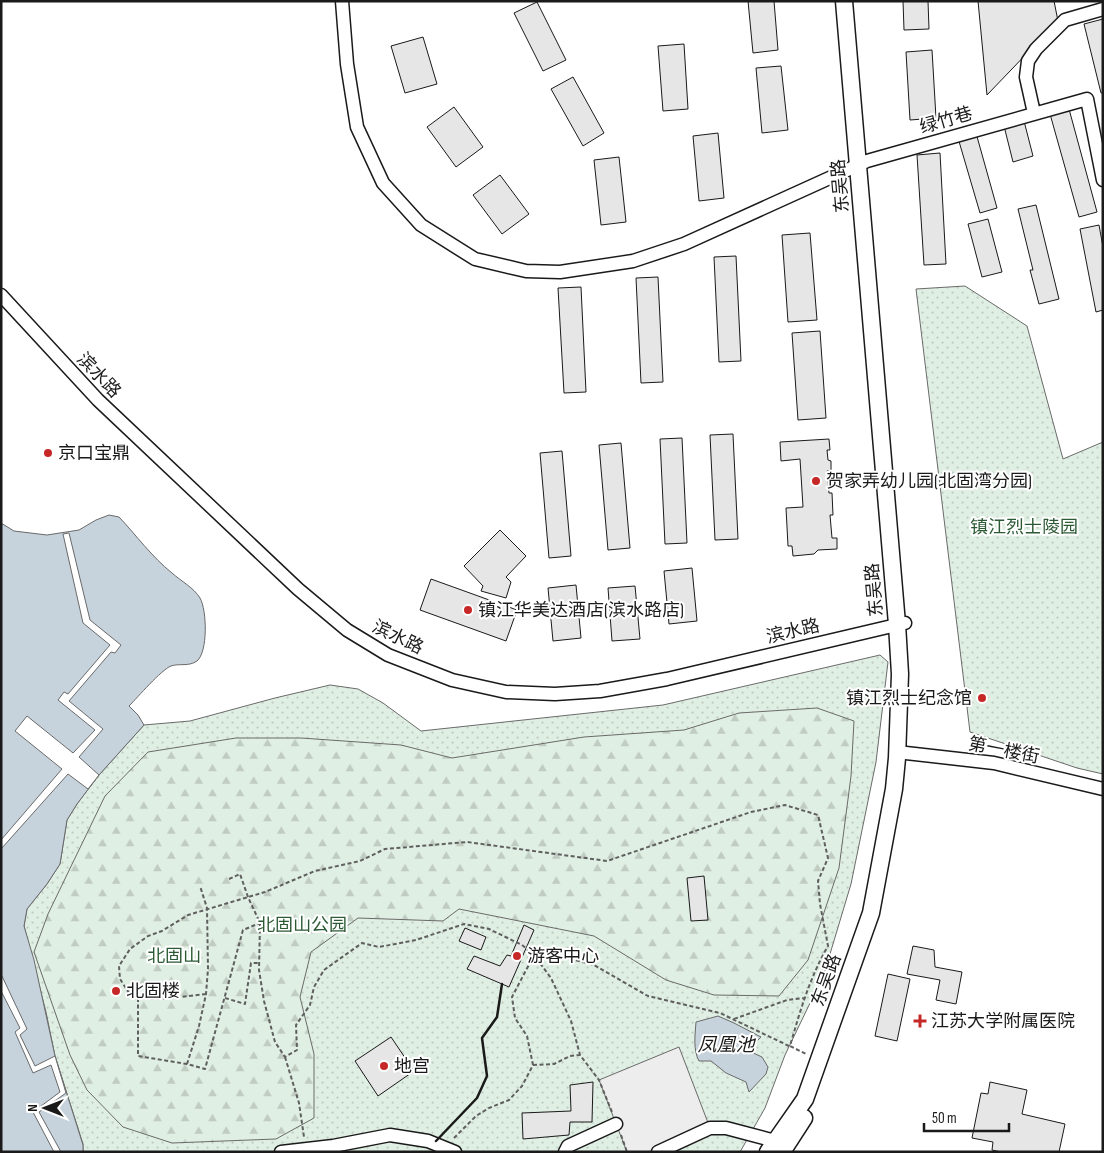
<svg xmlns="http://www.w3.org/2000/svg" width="1104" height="1153" font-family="'Sofia Sans Condensed','Noto Sans SC',sans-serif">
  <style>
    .grass { fill: url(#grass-dots); stroke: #6a6a6a }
    .forest { fill: url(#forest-firs); stroke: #6a6a6a }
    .parking { fill: #ededed; stroke: #6a6a6a }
    .water { fill: #c6d2dc; stroke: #6a6a6a }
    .pier { fill: #fff; stroke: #6a6a6a }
    .building { fill: #e6e6e6; stroke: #1a1a1a }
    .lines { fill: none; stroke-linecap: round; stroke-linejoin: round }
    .minor-casing { stroke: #1a1a1a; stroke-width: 15 }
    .major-casing { stroke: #1a1a1a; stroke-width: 19 }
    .path { stroke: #5f5f5f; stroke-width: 2; stroke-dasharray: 4 2.5; stroke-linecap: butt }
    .minor { stroke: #fff; stroke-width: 12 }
    .major { stroke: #fff; stroke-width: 16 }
    .wall { stroke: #1a1a1a; stroke-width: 2.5 }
    .poi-dot { fill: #c62828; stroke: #fff; stroke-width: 2 }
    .labels { text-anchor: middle; stroke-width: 4; stroke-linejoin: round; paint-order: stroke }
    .street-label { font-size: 18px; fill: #1a1a1a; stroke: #fff }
    .poi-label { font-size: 18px; fill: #1a1a1a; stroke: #fff; text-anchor: start }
    .park-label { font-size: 18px; fill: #2b5a34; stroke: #fff }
    .water-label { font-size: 19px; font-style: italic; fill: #1a1a1a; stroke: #fff }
  </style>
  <defs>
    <pattern id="grass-dots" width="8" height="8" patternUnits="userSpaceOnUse" patternTransform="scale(1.25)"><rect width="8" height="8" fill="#e0efe3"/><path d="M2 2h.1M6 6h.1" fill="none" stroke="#c0ccc2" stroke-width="1.8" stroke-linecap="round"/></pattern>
    <pattern id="forest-firs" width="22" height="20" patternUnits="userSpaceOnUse" patternTransform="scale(1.25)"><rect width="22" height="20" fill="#e0efe3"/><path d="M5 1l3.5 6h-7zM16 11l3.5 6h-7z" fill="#c0ccc2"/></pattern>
  </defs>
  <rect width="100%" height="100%" fill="#fff"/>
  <path class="grass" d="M965 286 1027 326 1063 459 1103 442V774L1077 768 970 732 916 289Z
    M880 655 888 662 876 762 851 884 824 974 785 1055 765 1108 740 1152H83V1144L55 1056 46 1012 24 926 27 909 47 884 60 864 67 820 77 804 99 775 144 725 190 721 275 698 330 685 358 689 383 703 421 731 663 705Z"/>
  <path class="forest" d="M817 708 854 721 851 776 839 868 808 960 779 996 714 995 666 980 594 936 459 909 443 921 358 918 311 952 300 997 314 1054V1118L276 1139 172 1143 123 1127 87 1090 70 1055 34 952 48 914 105 796 148 752 236 738H301L401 745 452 758 584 737 684 730 739 713Z"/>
  <path class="parking" d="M679 1047 710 1128 658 1152H627L599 1080Z"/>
  <path class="water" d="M109 515 119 517C136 535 152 557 172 573 181 581 194 588 200 598 207 610 208 652 197 661 188 667 180 663 171 666 161 670 138 697 129 706L138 715 144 725 99 775 77 804 67 820 60 864 47 884 27 909 24 926 34 960 55 1056 83 1145V1152H1V523L14 531 47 535 79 530 96 520Z
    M718 1016 734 1023 761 1037 753 1045 751 1052 762 1057 768 1067 766 1074 749 1092 746 1082 726 1073 711 1061H699C693 1050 695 1035 696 1022Z"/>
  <path class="pier" d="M69 533 90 620 121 645 115 653 111 652 69 701 103 729 79 757 99 775 88 789 68 774 1 849V840L62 769 15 731 27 716 73 753 95 730 58 700 64 692 68 694 110 645 83 623 63 534Z
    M1 974 27 1029 20 1035 35 1066 55 1056 66 1093 39 1112 61 1152H54L33 1112 60 1092 51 1065 33 1073 15 1032 20 1028 1 991Z"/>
  <path class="building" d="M748 1H774L778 50 753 53Z
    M903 1H928L929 29 904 30Z
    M978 1H1054L1058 21 987 95Z
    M537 2 566 60 543 71 514 13Z
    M1103 19V93H1101L1084 24Z
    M423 37 437 84 405 93 391 46Z
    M684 44 688 109 663 111 658 46Z
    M932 50 936 118 910 120 906 52Z
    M781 66 788 130 762 133 756 68Z
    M573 77 604 133 583 146 551 89Z
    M454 107 483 147 456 167 427 127Z
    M1069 109 1097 212 1079 217 1050 114Z
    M1024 121 1033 156 1013 162 1004 126Z
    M718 133 724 198 699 201 693 136Z
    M976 133 997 208 980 213 958 138Z
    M940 153 946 264 924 265 917 155Z
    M619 157 626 222 601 225 594 160Z
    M500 175 529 214 502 234 473 195Z
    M1036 205 1059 299 1039 304 1030 270H1033L1018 209Z
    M988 219 1002 272 982 277 968 224Z
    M1099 225 1103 247V310L1096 312 1080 229Z
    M810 233 817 320 788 322 782 235Z
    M736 256 741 361 719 362 714 257Z
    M658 277 663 382 641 383 636 278Z
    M581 287 586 392 564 393 558 288Z
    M820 331 826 418 798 420 792 333Z
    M733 434 738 539 715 540 710 435Z
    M682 438 687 543 665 544 660 439Z
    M829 439 830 450H827L828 460 831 461V471H827L829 493H832L833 515H830L832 538H837V549L818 550 814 554 793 556 792 546H788L786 508 803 507 800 459 781 461 780 442Z
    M621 443 630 548 608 550 599 445Z
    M562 451 571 556 549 558 540 453Z
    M500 530 526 556 506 577 511 582 506 598 481 591 483 586 464 566Z
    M692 568 697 621 669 624 664 571Z
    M431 579 517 610 506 641 420 610Z
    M576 585 581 638 553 641 548 588Z
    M635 586 640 639 612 641 608 588Z
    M704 876 708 920 691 921 687 878Z
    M524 925 534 930 509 987 467 969 474 956 500 966 507 955 511 956Z
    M465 928 486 937 481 950 459 941Z
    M913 946 934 950 935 967 962 972 956 1004 936 1000 940 980 907 974Z
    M888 974 910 979 897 1041 875 1036Z
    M391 1037 414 1071 378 1096 355 1061Z
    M593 1082 592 1122H570L569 1135 523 1139 522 1113 571 1111 570 1085Z
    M990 1082 1027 1090 1022 1114 1065 1124 1059 1152H1001L992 1150 993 1142 972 1138 981 1093 988 1094Z"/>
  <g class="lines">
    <g class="minor-casing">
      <path id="minor" d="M342 1 347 64 357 127 383 183 421 225 475 259 526 271 560 272 633 261 684 244 867 161 1087 99 1103 180
        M1034 113 1026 77 1028 61 1036 49 1065 20 1103 9
        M1 295 98 400 298 589 347 630 388 655 452 680 506 692 555 694 600 691 667 679 905 623
        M897 752 994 763 1103 789
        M281 1152 333 1146 390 1135 428 1141 455 1152
        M565 1152 568 1146 616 1124
        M658 1152 710 1128H726L775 1141"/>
    </g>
    <g class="major-casing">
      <path id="major" d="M768 1152 805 1099 871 913 894 789 897 758 900 674 897 624 844 1
        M782 1152 804 1118"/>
    </g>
    <path class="path" d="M229 879 240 874 248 897 260 923 259 970 264 1001 275 1042 285 1057 297 1050 296 1025 310 1005 314 987 324 970 362 943 379 947 416 940 464 924 489 929 522 945 534 955 551 978 571 1021 580 1055 599 1080 612 1112
      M206 994 163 999 138 998 129 993 120 979 119 966 130 949 148 936 162 931 188 915 265 892 315 871 360 861 385 849 467 842 607 861 751 812 785 805 818 815 828 858 818 881 820 904 828 946C810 977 800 1011 790 1046L806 1054
      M138 998V1056L187 1064 205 1069 243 930 260 923
      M225 998 245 1004 251 963H259
      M734 1019 787 1000 805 998
      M285 1057 299 1103 304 1137
      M187 1064 199 1026 206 994 208 969 207 908 200 886
      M533 1065 554 1064 570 1056 580 1055
      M621 1135 627 1152
      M454 1138 476 1116 489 1108 509 1100 522 1086 533 1065 527 1036 515 1018 512 997 534 955 564 957 594 965 648 996 720 1013 789 1046"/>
    <use href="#minor" class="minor"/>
    <use href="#major" class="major"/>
    <path class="wall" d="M436 1141 477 1098 487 1076 482 1038 497 1017 502 984"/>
  </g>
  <g class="poi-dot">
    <circle cx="48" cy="453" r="5"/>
    <circle cx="816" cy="481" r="5"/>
    <circle cx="468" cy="610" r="5"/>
    <circle cx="982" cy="698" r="5"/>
    <circle cx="517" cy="956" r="5"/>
    <circle cx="116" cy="991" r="5"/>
    <path d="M917.5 1013.5h5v5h5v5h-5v5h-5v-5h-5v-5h5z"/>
    <circle cx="384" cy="1066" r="5"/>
  </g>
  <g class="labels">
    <g class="street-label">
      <text transform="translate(946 120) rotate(-16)" y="6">绿竹巷</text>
      <text transform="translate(840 186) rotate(-95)" y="6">东吴路</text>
      <text transform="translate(99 375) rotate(46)" y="6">滨水路</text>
      <text transform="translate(874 590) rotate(-95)" y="6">东吴路</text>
      <text transform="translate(793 631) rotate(-13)" y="6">滨水路</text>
      <text transform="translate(398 637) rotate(26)" y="6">滨水路</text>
      <text transform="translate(1004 750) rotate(11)" y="6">第一楼街</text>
      <text transform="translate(826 980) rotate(-70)" y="6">东吴路</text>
    </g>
    <g class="poi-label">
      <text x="58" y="459">京口宝鼎</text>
      <text x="826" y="487">贺家弄幼儿园(北固湾分园)</text>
      <text x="478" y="616">镇江华美达酒店(滨水路店)</text>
      <text x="972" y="704" text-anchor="end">镇江烈士纪念馆</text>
      <text x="527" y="962">游客中心</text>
      <text x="126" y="997">北固楼</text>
      <text x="931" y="1027">江苏大学附属医院</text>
      <text x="394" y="1072">地宫</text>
    </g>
    <g class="park-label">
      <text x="1024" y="533">镇江烈士陵园</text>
      <text x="302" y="931">北固山公园</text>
      <text x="174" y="962">北固山</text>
    </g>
    <g class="water-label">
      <text x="726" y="1051">凤凰池</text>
    </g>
  </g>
  <rect width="1104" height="1153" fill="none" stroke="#1a1a1a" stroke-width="5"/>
  <g transform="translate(45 1108) rotate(270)" stroke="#ffffff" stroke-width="4" paint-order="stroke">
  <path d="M0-4L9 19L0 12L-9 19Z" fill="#1a1a1a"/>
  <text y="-8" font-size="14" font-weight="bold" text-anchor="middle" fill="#1a1a1a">N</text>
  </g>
  <path d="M924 1123v8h85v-8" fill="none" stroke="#1a1a1a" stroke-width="2.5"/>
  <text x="932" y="1123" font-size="15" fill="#1a1a1a" stroke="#ffffff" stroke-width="4" paint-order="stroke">50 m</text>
</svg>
